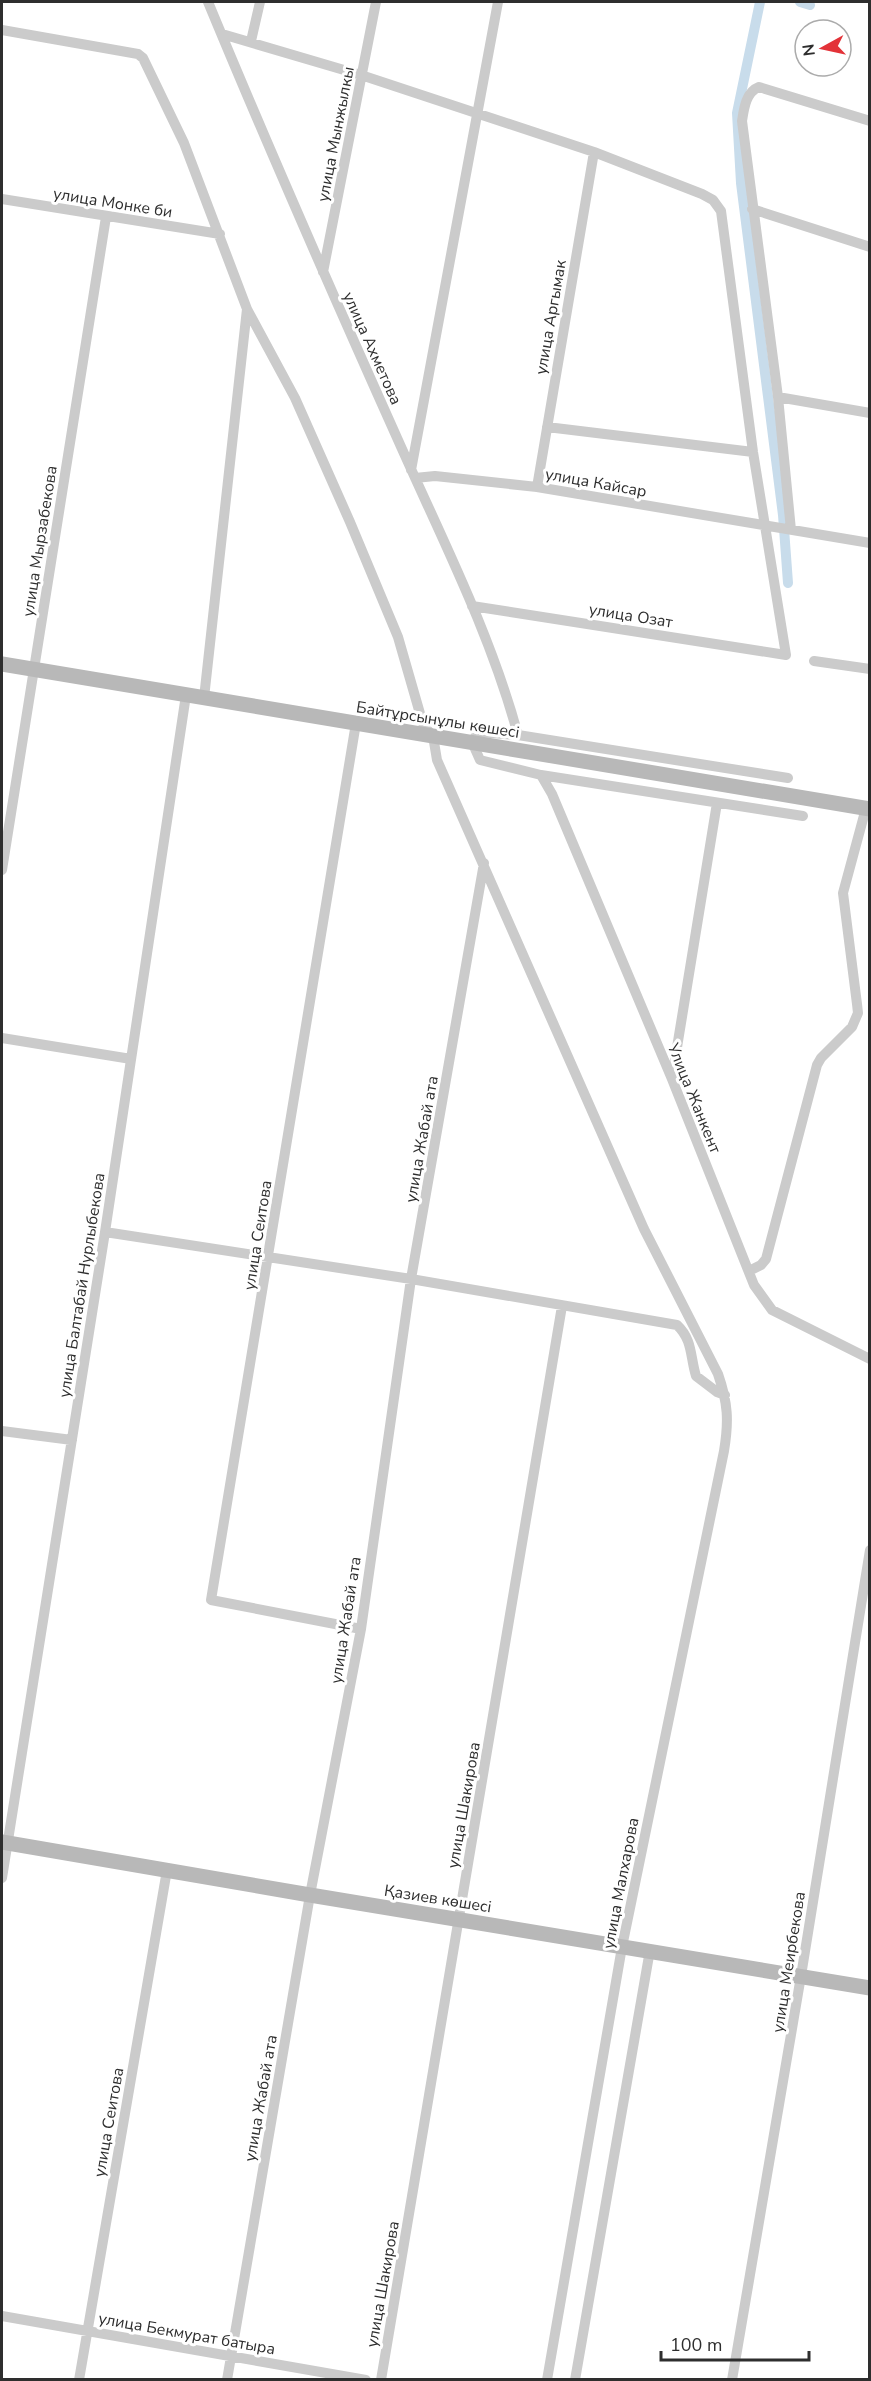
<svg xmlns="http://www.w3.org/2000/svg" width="871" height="2381" font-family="'Nunito Sans',sans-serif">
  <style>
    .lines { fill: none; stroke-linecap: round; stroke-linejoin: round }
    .canal { stroke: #c8dceb; stroke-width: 10 }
    .street { stroke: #cbcbcb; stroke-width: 10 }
    .secondary { stroke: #b8b8b8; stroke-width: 15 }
    .labels { text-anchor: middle; stroke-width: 6; stroke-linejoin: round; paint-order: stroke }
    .street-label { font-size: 16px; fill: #2e2e2e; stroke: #fff }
  </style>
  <rect width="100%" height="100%" fill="#fff"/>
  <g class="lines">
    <path class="canal" d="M760 2 737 113 741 183 783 515 788 583
      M800 2 810 5"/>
    <path class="street" d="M208 2C269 149 333 295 398 440 441 537 490 632 518 735L788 778
      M2 30 138 54 143 58 184 143 247 309 295 398 350 522 398 637 421 717 424 726 433 736 437 760 644 1229 718 1374C728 1403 729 1421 724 1451L622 1947 547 2380
      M222 34 361 75 594 152 702 194 713 200 721 211 753 452 786 655 472 606
      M251 41 260 2
      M2 199 220 234
      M752 209 870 247
      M323 272 376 2
      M778 397 870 413
      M547 427 753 452
      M411 470 498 2
      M415 478 435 476 537 487 870 543
      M537 487 594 152
      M791 530 778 397 742 121C744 108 746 92 759 87L870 121
      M814 661 870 669
      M204 698 247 309
      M356 723 211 1600 361 1629
      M518 735 478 732 472 742 480 760 541 775
      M803 816 541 775 552 794 672 1079 754 1285 772 1310 870 1359
      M2 870 106 217
      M2 1038 131 1059
      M672 1078 717 803
      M105 1232 411 1279 677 1325C693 1340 690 1357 696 1376L717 1392 725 1395
      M749 1271 761 1265 766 1259 817 1065 821 1058 852 1027 858 1013 857 1004 843 893 866 808
      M2 1431 72 1440
      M2 1878 105 1232 186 695
      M2 2316 366 2380
      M79 2380 167 1870
      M227 2380 310 1895 361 1629 411 1279 484 863
      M381 2380 562 1306
      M575 2380 650 1950
      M732 2380 801 1976 870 1550"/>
    <path class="secondary" d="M2 664 870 809
      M2 1842 310 1895 870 1988"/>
  </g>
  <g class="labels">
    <g class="street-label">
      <text transform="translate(335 134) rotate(-79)" y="6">улица Мынжылкы</text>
      <text transform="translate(113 202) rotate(9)" y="6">улица Монке би</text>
      <text transform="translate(550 317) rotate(-80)" y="6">улица Аргымак</text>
      <text transform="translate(373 348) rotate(66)" y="6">улица Ахметова</text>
      <text transform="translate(596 482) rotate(10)" y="6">улица Кайсар</text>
      <text transform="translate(39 541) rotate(-81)" y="6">улица Мырзабекова</text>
      <text transform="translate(631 615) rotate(9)" y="6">улица Озат</text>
      <text transform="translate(438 719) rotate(9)" y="6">Байтұрсынұлы көшесі</text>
      <text transform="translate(695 1098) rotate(68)" y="6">Улица Жанкент</text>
      <text transform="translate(421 1139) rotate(-80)" y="6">улица Жабай ата</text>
      <text transform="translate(257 1235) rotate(-81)" y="6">улица Сеитова</text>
      <text transform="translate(81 1285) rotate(-81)" y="6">улица Балтабай Нурлыбекова</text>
      <text transform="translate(345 1620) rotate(-81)" y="6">улица Жабай ата</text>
      <text transform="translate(463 1805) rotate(-80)" y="6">улица Шакирова</text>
      <text transform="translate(620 1883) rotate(-79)" y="6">улица Малхарова</text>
      <text transform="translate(438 1898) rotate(9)" y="6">Қазиев көшесі</text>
      <text transform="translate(788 1962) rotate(-81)" y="6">улица Меирбекова</text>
      <text transform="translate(260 2098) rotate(-80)" y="6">улица Жабай ата</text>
      <text transform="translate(108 2122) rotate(-80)" y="6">улица Сеитова</text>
      <text transform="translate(382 2284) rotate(-80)" y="6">улица Шакирова</text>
      <text transform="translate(187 2333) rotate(10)" y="6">улица Бекмурат батыра</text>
    </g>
  </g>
  <rect width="871" height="2381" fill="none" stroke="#2e2e2e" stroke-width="6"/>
  <g transform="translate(823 48) rotate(262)"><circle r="28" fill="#ffffff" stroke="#ababab" stroke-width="1.5"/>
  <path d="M0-4.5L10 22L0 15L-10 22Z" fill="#e33238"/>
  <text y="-9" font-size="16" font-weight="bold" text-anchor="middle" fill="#2e2e2e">N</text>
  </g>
  <path d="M661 2351v9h148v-9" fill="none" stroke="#2e2e2e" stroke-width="3"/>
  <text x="670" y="2351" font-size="18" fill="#2e2e2e" stroke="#ffffff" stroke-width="4.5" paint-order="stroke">100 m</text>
</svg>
